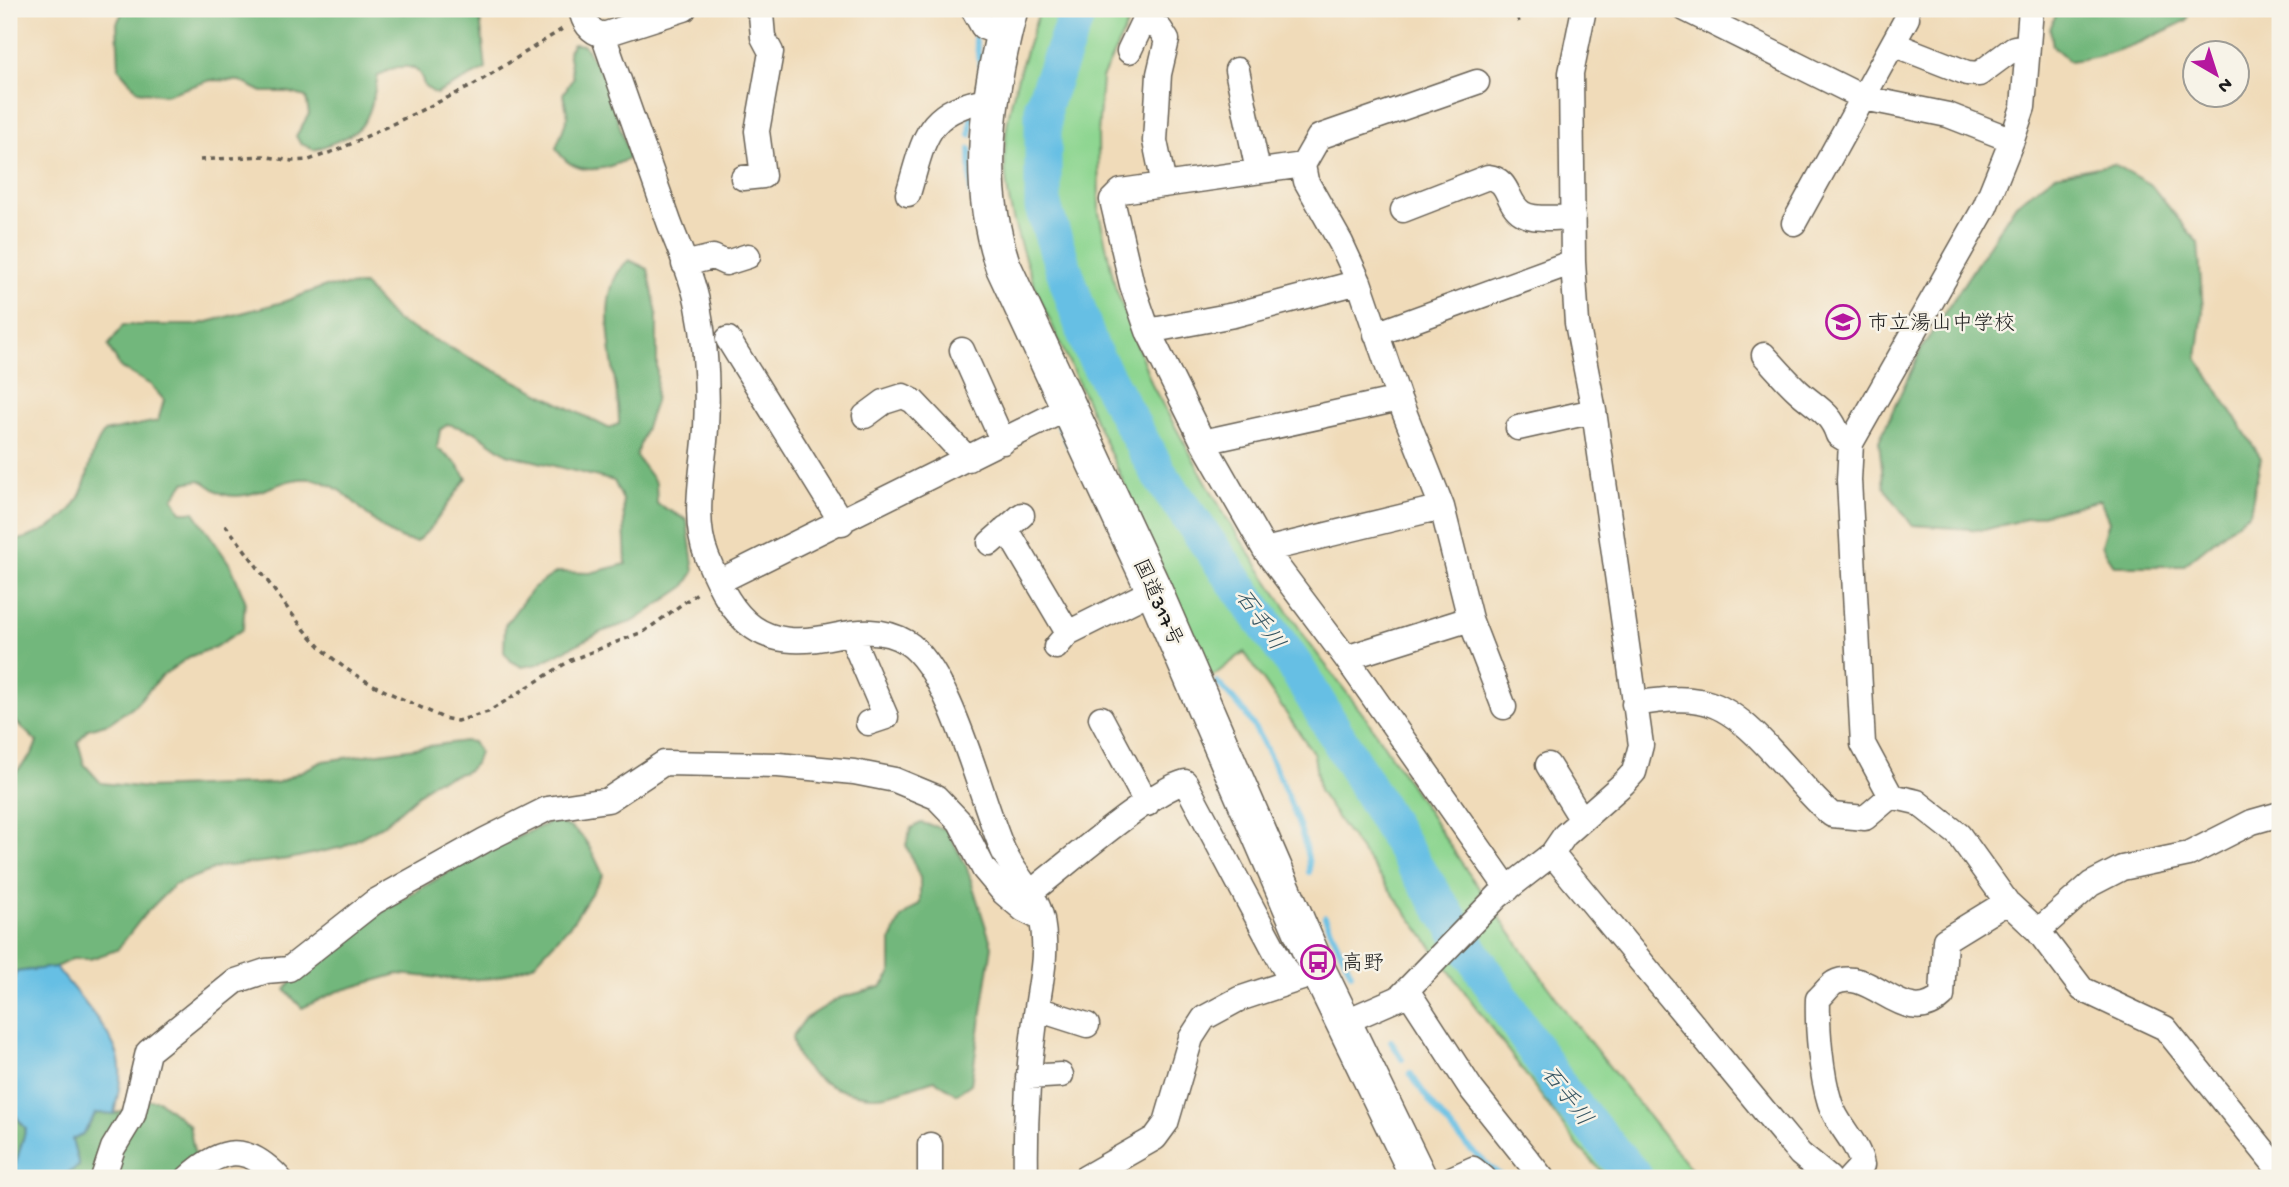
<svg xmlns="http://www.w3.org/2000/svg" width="2289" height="1187" font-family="'Gochi Hand','Klee One',sans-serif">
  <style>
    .green { fill: #8ed691; stroke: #557956; stroke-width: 2 }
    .forest { fill: #72b77b; stroke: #476a4c; stroke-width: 2 }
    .water { fill: #66bfe4; stroke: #416e80; stroke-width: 2 }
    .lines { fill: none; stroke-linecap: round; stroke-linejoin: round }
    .stream { stroke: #66bfe4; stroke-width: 6 }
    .river { stroke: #66bfe4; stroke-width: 37 }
    .minor-casing { stroke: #665f53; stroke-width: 27 }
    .highway-casing { stroke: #665f53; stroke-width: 38 }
    .path { stroke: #665f53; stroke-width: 3.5; stroke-dasharray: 5 5; stroke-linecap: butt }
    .minor { stroke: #fff; stroke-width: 24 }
    .highway { stroke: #fff; stroke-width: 35 }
    .labels { text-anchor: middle; stroke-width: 5; stroke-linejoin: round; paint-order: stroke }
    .poi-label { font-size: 21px; fill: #1c1c1c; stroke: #f7f3e8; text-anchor: start }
    .street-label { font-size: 21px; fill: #1c1c1c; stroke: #f7f3e8 }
    .water-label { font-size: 23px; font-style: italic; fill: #365562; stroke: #f7f3e8 }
  </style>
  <rect width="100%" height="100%" fill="#f7f3e8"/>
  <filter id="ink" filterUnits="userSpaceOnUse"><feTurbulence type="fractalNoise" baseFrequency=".0143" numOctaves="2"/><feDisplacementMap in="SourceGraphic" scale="14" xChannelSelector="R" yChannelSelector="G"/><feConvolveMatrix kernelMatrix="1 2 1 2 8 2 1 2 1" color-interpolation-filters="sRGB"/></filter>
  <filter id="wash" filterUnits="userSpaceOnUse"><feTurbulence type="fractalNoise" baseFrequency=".00686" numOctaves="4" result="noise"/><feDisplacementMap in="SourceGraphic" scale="28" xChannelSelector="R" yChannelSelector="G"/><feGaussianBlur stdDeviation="1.57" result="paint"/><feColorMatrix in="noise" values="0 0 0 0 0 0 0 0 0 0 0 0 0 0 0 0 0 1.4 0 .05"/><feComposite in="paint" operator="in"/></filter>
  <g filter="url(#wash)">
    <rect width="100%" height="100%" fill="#f0dbb9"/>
    <path class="green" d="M1040 9H1135L1102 78 1098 134 1099 213 1115 286 1153 387 1227 519 1309 643 1366 718 1467 871 1567 1013 1687 1165 1702 1178H1608L1578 1146 1345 829 1319 791 1314 754 1244 652 1212 677 1036 290C1019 243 1002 194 1005 144 1008 98 1026 52 1040 9Z"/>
    <path class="forest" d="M124 9H387L404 13 411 9H479L486 69 436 94 424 86C420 59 395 65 378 76 367 129 366 131 314 150L300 143 296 136 309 114 306 97 287 92H262L240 81 211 80 165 95 138 91 119 69 117 23Z
      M2058 9H2189L2187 20C2149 39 2112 57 2069 61L2053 46 2050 29Z
      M573 44 584 45 605 79 630 158C604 171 573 178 556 148L568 116 563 94 573 78 568 51Z
      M2114 164 2150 184 2198 243 2203 311 2197 358 2261 458 2250 512 2183 566H2114L2102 545 2109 521 2100 500 1984 530 1912 525 1884 487 1879 441 1921 349 2016 204 2055 175Z
      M629 260 648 269 657 314V378L655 402 636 456 656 483 657 504 687 520 694 572 684 587 634 621 601 632 538 664 522 667 511 661 504 652 505 625 533 588 557 572 590 573 626 564 623 500 614 481 507 454 475 432 448 424 440 430 437 448 456 463 467 478 430 529 416 542C374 538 357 490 317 480 283 472 255 504 223 494 215 491 207 484 200 480L184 483 173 498 181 512H194L231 566 245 600 243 629 215 647 189 657 162 676 135 705 109 723 88 729 78 742 84 764 101 783 148 788 277 783 323 761 465 741 473 742 479 752 475 764 465 772 434 781 382 826 343 847 289 859 220 867 174 885 145 914 117 950 90 959H72L56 967 16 972 9 967V780L32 754 37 742 9 715V543C45 533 74 520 85 482 92 461 91 451 104 432L158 421 164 400 151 385 121 368 108 346 123 325H196L283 302 323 287 364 285 395 320 608 428 619 424C620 377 588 293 629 260Z
      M552 821C584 827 590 847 603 875L572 923 533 965 495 978 464 980 398 974 336 992 302 1008 285 990C298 970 317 958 336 944 403 894 476 856 552 821Z
      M921 823 946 829 966 865 992 946 971 1084 956 1094 935 1080C916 1085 891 1097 871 1096 835 1093 796 1075 792 1037L805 1019 839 998 881 987 891 973V940L901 918 920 903V878L906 845 911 828Z
      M9 1086 14 1095 13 1112 26 1129 14 1169 20 1178H9Z
      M149 1100H158L189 1125 194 1151 211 1178H59L79 1166 72 1139 83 1134 96 1113 114 1114Z"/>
    <path class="water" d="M56 967C73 990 114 1033 119 1060 123 1078 117 1098 114 1114L96 1113 83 1134 72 1139 79 1166 59 1178H20L14 1169 26 1129 13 1112 14 1095 9 1086V999L16 972Z"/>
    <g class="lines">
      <path class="stream" d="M975 38 981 67
        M970 135 971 117
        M970 149 971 194
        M1058 423 1069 446
        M1217 682C1228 694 1240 705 1249 719 1268 748 1311 840 1309 872
        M1325 917 1351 973
        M1391 1041 1402 1059
        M1410 1073C1436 1113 1465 1148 1503 1178"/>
      <path class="river" d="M1079 9 1043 105V207L1090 347 1159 474 1297 669 1413 863 1564 1094 1635 1178"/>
    </g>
  </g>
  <g filter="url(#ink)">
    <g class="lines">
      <g class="minor-casing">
        <path id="minor" d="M581 9C583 22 590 32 603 35L684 9
          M973 9 983 27 1004 35
          M1685 9 1864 98 1948 115 2012 140
          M2031 9 2023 107 2012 140 1985 207 1851 443 1849 480 1863 744 1891 796 1917 802 1959 835 2007 902 2038 931 2082 989 2165 1028 2280 1171
          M1145 20 1160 29 1167 40 1159 74 1155 141 1164 185
          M603 35C625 97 647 160 669 222 679 249 693 278 698 306 706 345 708 388 706 428 704 468 691 518 707 557 734 623 760 652 834 636 858 631 883 628 906 642 951 669 981 801 1003 850 1014 876 1037 893 1042 920 1049 957 1038 992 1034 1029 1027 1079 1025 1127 1026 1178
          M1893 44 1967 73 1979 74 2014 48 2027 46
          M1129 51 1149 9
          M1237 70 1258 171
          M1477 82 1319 137 1303 165 1306 181 1341 243 1359 282 1399 399 1442 507 1470 619 1504 707
          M1303 165 1121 191 1112 200 1132 285 1148 331 1203 442 1265 550 1346 658 1508 889
          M743 178 763 176 757 131 771 52 763 37 761 14 757 9
          M908 194C925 137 925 110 991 99
          M1403 210 1488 177C1511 180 1505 202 1522 213 1534 221 1559 217 1573 217
          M1794 223 1907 18
          M684 264 713 257 726 263 748 256
          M1148 331 1234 315 1359 282
          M1376 334 1573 262
          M728 339 842 523
          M962 350 1003 442
          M1764 355C1775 367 1786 380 1798 391 1814 406 1831 412 1838 435L1851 443
          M865 416 884 402 903 396 913 401 968 459
          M1518 428 1594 411
          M1203 442 1399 399
          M1006 528 1068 633
          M990 543 1022 515
          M1265 550 1442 507
          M720 581 1068 408
          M850 633 886 717 868 723
          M1056 647 1068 633 1154 590
          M1346 658 1470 619
          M1634 704C1656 701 1677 697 1699 701 1749 708 1794 784 1832 815L1865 818 1891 796
          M1101 718 1147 804
          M1548 765 1582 820
          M1552 854 1800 1154 1829 1178
          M1032 891C1065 866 1150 791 1185 782L1291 981
          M2038 931 2091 884 2122 868 2189 854 2252 822 2280 814
          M1407 990 1472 1090 1542 1178
          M1037 1009 1087 1025
          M1344 1022 1399 998 1498 896 1552 854 1565 835 1624 783 1634 772 1641 745 1594 411 1577 323 1573 262 1571 73 1584 9
          M1028 1077 1061 1075
          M103 1178 113 1148 133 1115 148 1052 236 981 266 971 289 969 374 902 485 840 547 809 608 800 664 763 778 765 854 772 895 780 936 797 960 822 984 869 1004 893 1024 910 1042 919
          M188 1178C222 1146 247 1144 279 1178
          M930 1178V1145
          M1085 1178 1155 1138 1166 1123 1191 1038 1204 1018 1239 999 1305 977
          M1453 1178 1473 1169 1484 1178
          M1850 1178 1862 1165C1858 1142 1837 1126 1830 1103 1821 1074 1817 1029 1818 999 1823 995 1829 986 1834 983 1870 964 1905 1032 1942 996L1945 940 2007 902"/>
      </g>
      <g class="highway-casing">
        <path id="highway" d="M1010 9C988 95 974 180 1003 266L1154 590 1319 972 1419 1178"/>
      </g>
      <path class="path" d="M1515 9 1519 22
        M200 160 263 156 292 161 309 160 340 149 472 86 564 28
        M225 525C264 570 300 639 351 672 379 690 413 703 443 718L457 721 488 712 571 660 645 631 700 591"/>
      <use href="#minor" class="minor"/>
      <use href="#highway" class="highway"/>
    </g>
  </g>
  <defs>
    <g id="school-ring" transform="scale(1.75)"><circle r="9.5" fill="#f7f3e8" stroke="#b5179e" stroke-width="1.5"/><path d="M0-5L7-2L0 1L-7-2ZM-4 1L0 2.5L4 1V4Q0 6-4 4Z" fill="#b5179e"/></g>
    <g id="bus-ring" transform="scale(1.75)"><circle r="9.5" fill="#f7f3e8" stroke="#b5179e" stroke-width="1.5"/><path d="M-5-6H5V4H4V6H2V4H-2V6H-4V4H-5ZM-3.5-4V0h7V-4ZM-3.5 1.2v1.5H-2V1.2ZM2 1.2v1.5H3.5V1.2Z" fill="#b5179e"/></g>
  </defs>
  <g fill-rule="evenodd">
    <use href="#school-ring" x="1843" y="322"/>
    <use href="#bus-ring" x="1318" y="962"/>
  </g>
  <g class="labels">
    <g class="poi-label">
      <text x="1868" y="329">市立湯山中学校</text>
      <text x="1342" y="969">高野</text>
    </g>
    <g class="street-label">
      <text transform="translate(1159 602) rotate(66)" y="7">国道317号</text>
    </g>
    <g class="water-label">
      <text transform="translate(1261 619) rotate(55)" y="8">石手川</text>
      <text transform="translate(1568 1095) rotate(53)" y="8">石手川</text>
    </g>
  </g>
  <rect width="2289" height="1187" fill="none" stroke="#f7f3e8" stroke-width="35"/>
  <g transform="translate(2216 74) rotate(141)"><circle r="33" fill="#f7f3e8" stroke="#9f9d96" stroke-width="2"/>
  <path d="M0-5L12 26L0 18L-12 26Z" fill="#b5179e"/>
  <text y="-10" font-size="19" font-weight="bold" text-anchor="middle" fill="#1c1c1c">N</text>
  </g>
</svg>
